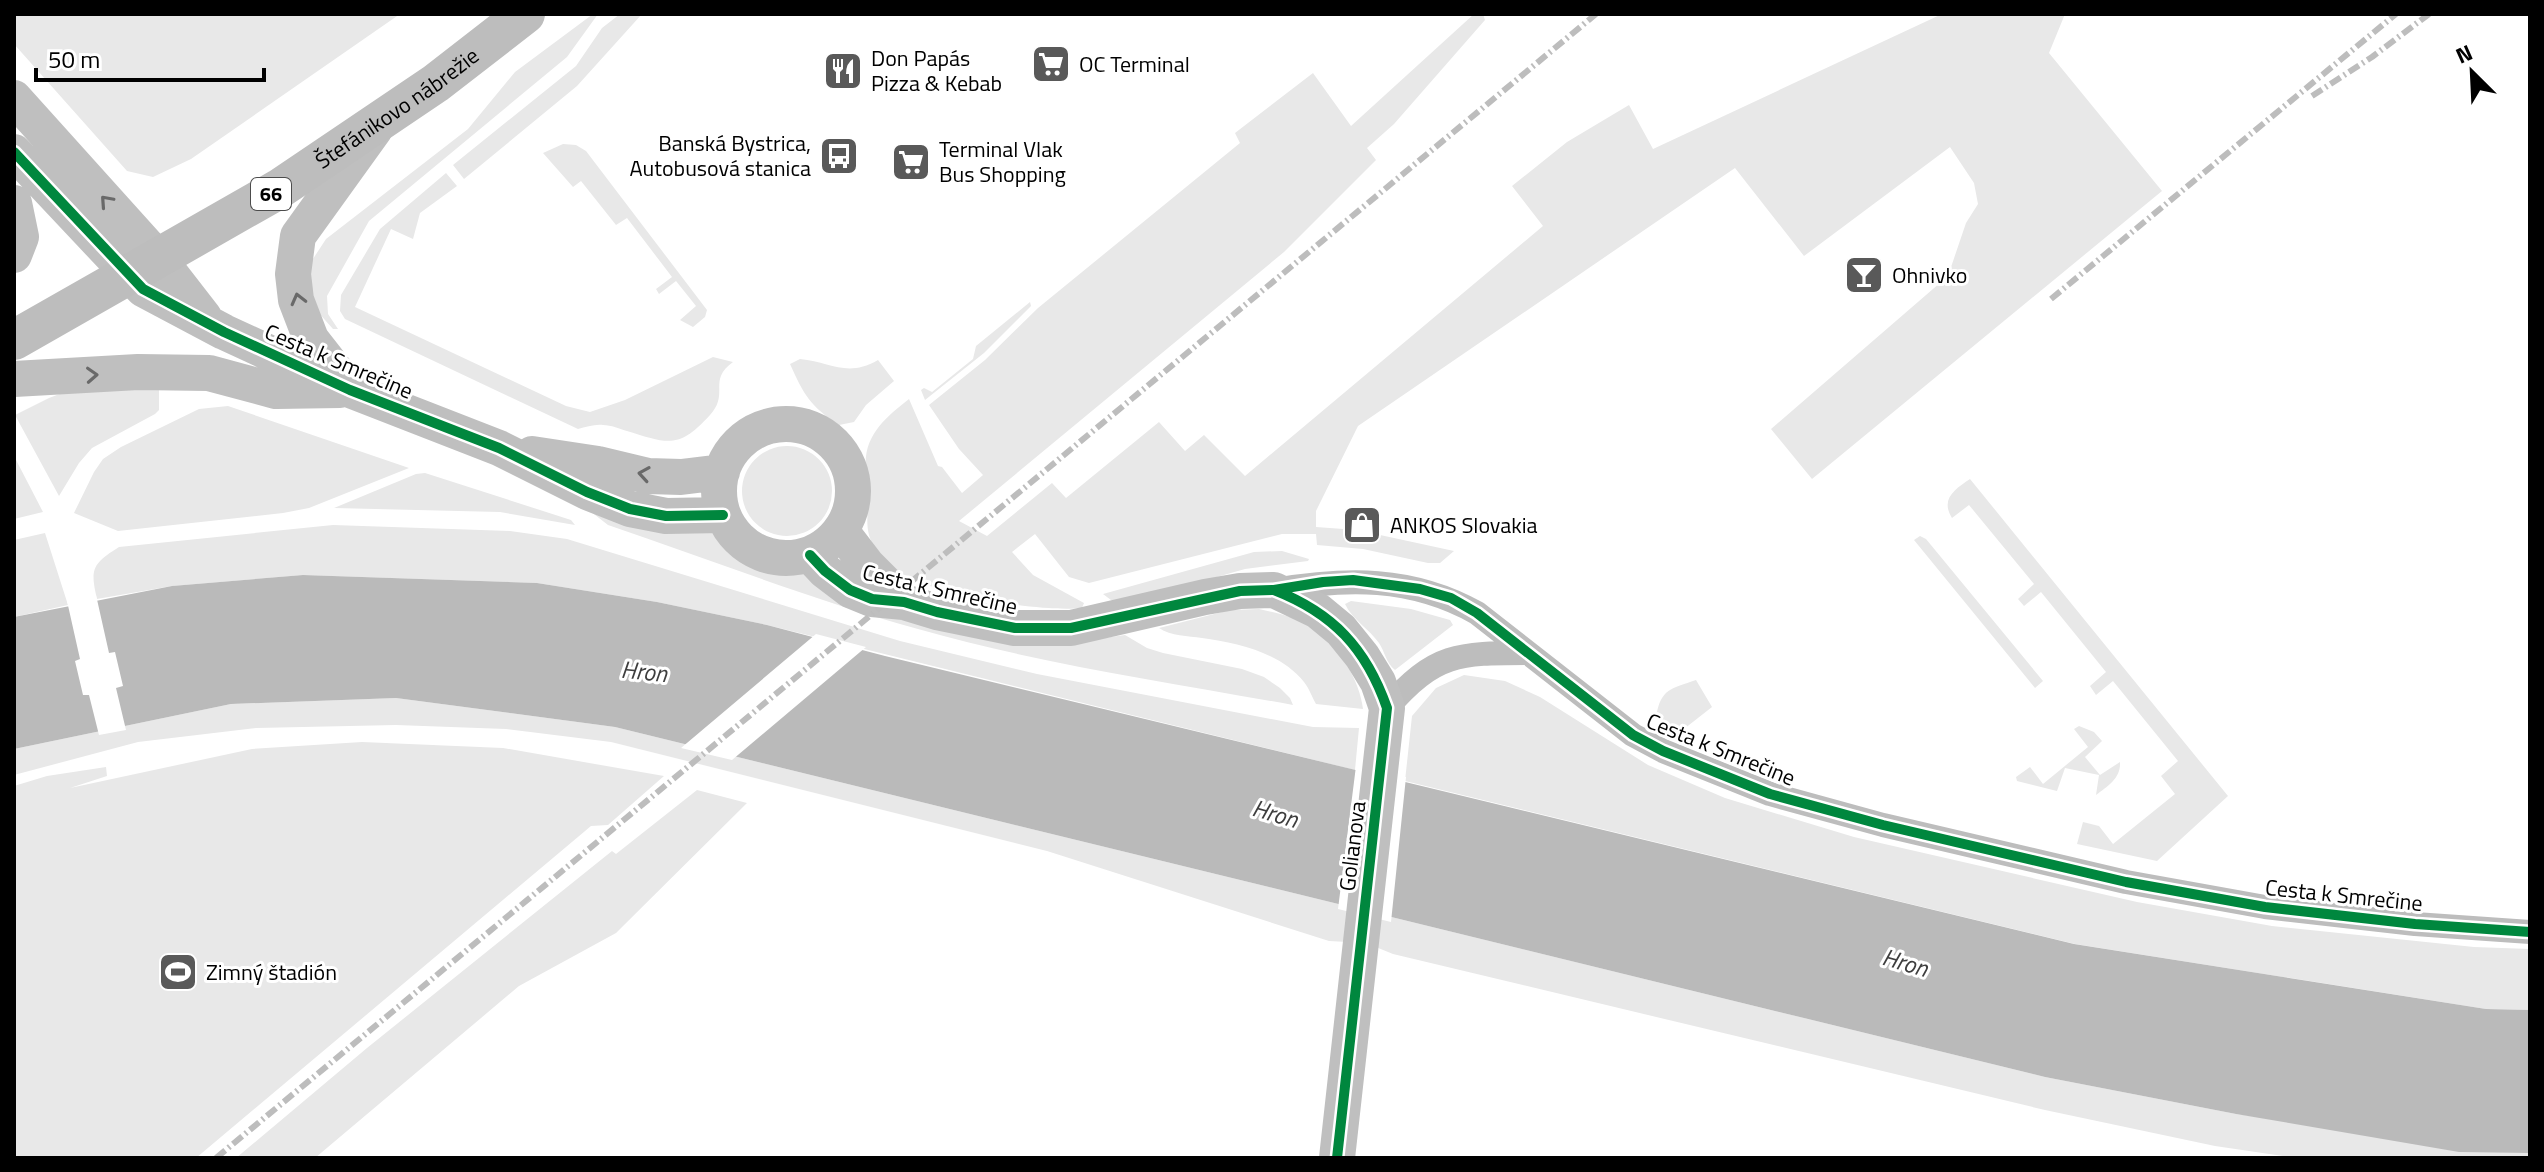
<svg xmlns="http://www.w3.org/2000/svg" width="2544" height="1172" font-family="'Titillium Web',sans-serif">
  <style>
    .green { fill: #e8e8e8 }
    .water { fill: #bababa }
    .pier { fill: #fff }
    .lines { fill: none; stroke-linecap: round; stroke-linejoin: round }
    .street { stroke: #bdbdbd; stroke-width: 24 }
    .secondary { stroke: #bfbfbf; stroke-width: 36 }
    .primary { stroke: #bdbdbd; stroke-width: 40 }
    .rail { stroke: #bdbdbd; stroke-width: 6; stroke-dasharray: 12 4 2 4; stroke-linecap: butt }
    .cycleway-casing { stroke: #fff; stroke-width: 15 }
    .cycleway { stroke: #00873e; stroke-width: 10 }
    .oneway { stroke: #696969 }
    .labels { text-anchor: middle; stroke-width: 6; stroke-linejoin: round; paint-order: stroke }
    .shield { fill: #fff; stroke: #4c4c4c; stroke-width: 2 }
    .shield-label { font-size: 20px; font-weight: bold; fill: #000 }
    .poi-label { font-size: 22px; fill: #000; stroke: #fff; text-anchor: start }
    .street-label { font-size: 22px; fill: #000; stroke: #fff }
    .water-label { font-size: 24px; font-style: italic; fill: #3e3e3e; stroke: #fff }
  </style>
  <rect width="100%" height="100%" fill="#fff"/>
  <path class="green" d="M18 14H400L191 159 153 177 127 171 14 44V17Z
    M593 14H598L567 57 369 221 327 296 328 314 338 329H333L317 311 309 289V265L326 239 468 129 515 72Z
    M620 14H642L577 86 464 179 453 165 576 66 602 28Z
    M1474 14H1483L1485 20 1394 124 1367 148 1376 160 1284 252 959 521 987 536 1052 483 1066 498 1159 422 1185 451 1204 435 1245 476 1543 226 1512 186 1567 142 1629 105 1653 149 1942 14H2065L2049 53 2162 191 1812 479 1771 429 1948 276 1966 223 1978 204 1974 183 1950 147 1804 256 1735 168 1358 426 1316 511V527L1357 530 1454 551 1440 563H1428L1363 549 1317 545 1316 534H1282L1089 583 1069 577 1035 534 1012 552 1033 575 1084 603 1082 608C1040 613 928 594 893 569 886 564 878 553 874 546 862 528 870 506 869 486 869 480 867 474 866 468 863 436 886 417 909 399L938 466 942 467 962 493 983 475 959 449 929 405 985 360 1038 308 1240 143 1235 133 1313 73 1351 126Z
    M563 144 576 145 586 151 707 310 705 317 693 327 680 320 696 306 676 281 659 294 656 289 672 277 627 218 616 225 581 181 573 187 543 153Z
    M446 173 457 186 420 213 413 239 391 229 355 307 566 406 590 412 625 400 713 357 733 362C707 381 730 393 710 415 679 449 669 444 627 431 620 429 611 425 603 425 595 424 586 427 578 429L345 319 340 311 341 295 380 229Z
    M1030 302 1031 306 984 353 925 400 921 390 924 388 932 392 973 359 976 346Z
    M800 359C831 362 847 378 878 360L894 381 866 405 854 422 839 425C810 406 804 395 790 364Z
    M159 385V410L155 414 92 448 79 463 59 496 15 415 49 398 78 387Z
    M228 406 409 468 309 508 283 513 118 531 74 513 94 472 103 459 121 447 199 409Z
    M742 491a45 45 0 1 1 90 0a45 45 0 1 1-90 0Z
    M14 456 43 512 14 519Z
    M425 473 571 520 575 525 500 512 334 508 416 474Z
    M1970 479 2228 796 2157 861 2077 844 2083 822 2099 826 2113 844 2175 794 2161 776 2178 761 2113 681 2096 695 2090 686 2106 672 2041 592 2024 606 2018 599 2034 584 1969 505 1952 518C1940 499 1955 489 1970 479Z
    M590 511 703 528 718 536 744 560 759 568 776 574 795 572 813 575 1069 643 1125 635 1147 648 1163 653 1242 669 1264 677 1280 688 1290 698 1293 705C1168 682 1040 664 918 629 813 600 711 560 608 525Z
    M333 525 510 531 567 539 900 641 1037 674 1313 727 1359 728 1355 770 767 625 657 602 537 583 303 575 172 586 97 599C90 569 92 564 119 547Z
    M45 533 68 605 14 617V540Z
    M1920 536 1926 539 2043 681 2035 688 1914 540Z
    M1282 551 1309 559 1308 561 1245 569 1125 603 1111 600 1103 594 1254 552Z
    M1351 601 1411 609 1450 620 1453 625 1395 670C1386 663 1385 652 1379 643 1369 629 1352 619 1345 604Z
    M1259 609C1277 613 1297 617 1313 628 1338 644 1360 681 1363 709L1316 704C1312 697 1309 688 1304 682 1280 652 1237 643 1202 638 1188 636 1171 636 1159 628L1230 610Z
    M1464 675 1505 681 1540 697 1648 765 1725 798 1854 837 2137 902 2272 926 2474 947 2530 949V1010L2486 1009 2075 944 1405 781 1412 716 1436 688Z
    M1696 680 1712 707 1675 736 1656 717C1661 688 1671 689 1696 680Z
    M396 698 615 727 2045 1077 2236 1114 2530 1152V1158H2297L2215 1146 2045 1110 1393 954 1366 943 1329 941 1047 851 611 742 506 729 396 725 256 728 138 742 14 775V749L231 704Z
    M2079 726 2094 732 2102 741 2085 757 2100 775 2120 762C2121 778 2108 786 2096 795L2099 775 2065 768 2057 791 2017 781 2016 777 2030 767 2043 784 2088 747 2074 729Z
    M362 742 503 748 664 776 608 825 591 826 196 1158H14V786L47 776 106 767 107 776 70 788 252 749Z
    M697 790 747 803 616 933 519 986 315 1158H236L367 1048 612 851 616 854Z"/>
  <path class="water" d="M303 575 537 583 657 602 767 625 885 656 2074 944 2486 1009 2530 1010V1153L2459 1152 2236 1114 2045 1077 615 727 396 698 231 704 14 749V617L172 586Z"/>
  <path class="pier" d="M96 595 109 653 115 652 123 686 116 688 126 730 99 735 89 695H83L75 661 80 659 67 601Z
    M816 634 866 647 732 760 681 748Z
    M1356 766 1406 777 1391 922 1338 909Z"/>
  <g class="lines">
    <path class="street" d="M1274 590C1346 578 1411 576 1477 613L1633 735 1663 751 1770 794 1883 825 2126 882 2265 907 2415 924 2530 932
      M1387 708C1435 653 1458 653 1528 653"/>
    <path class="secondary" d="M14 98 159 259 204 317
      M14 152 143 289 224 332 350 390 499 448 587 492 630 509 666 516 723 515
      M14 203 21 237 14 255
      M14 379 138 372 209 373 276 391 340 390
      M347 385 311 339 296 300 293 274 298 236 375 129
      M719 491a67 67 0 1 1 134 0a67 67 0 1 1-134 0Z
      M532 454 598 464 648 476 681 477 722 472
      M841 531 867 565 904 602
      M810 555 825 571 850 590 872 599 904 602 937 612 1015 628H1071L1205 597 1240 591 1274 590 1318 611 1341 630 1362 656 1378 682 1387 708 1337 1158"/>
    <path class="primary" id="s1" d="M14 340 279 189 436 83 525 14"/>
    <path class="rail" d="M2312 96 2372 57 2429 14
      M2051 299 2396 14
      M216 1158 1596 14"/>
    <g class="cycleway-casing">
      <path id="cycleway" d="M14 152 143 289 224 332 350 390 499 448 587 492 630 509 666 516 723 515
        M810 555 825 571 850 590 872 599 904 602 937 612 1015 628H1071L1240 591 1274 590 1323 582 1353 580 1420 589 1451 598 1477 613 1633 735 1663 751 1770 794 1883 825 2126 882 2265 907 2415 924 2530 932
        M1274 590C1333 613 1366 648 1387 708L1337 1158"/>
    </g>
    <use href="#cycleway" class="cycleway"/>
  </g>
  <defs><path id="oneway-chevron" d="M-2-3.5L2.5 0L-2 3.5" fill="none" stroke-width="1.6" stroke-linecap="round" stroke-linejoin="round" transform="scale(2)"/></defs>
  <g class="oneway">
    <use href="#oneway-chevron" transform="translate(106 201) rotate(-132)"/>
    <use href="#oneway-chevron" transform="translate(298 299) rotate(-104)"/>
    <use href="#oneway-chevron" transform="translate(92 375) rotate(-3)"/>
    <use href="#oneway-chevron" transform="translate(644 474) rotate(-171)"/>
  </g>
  <defs>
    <g id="supermarket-square" transform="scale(2)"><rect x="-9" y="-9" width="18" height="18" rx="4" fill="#595959" stroke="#fff"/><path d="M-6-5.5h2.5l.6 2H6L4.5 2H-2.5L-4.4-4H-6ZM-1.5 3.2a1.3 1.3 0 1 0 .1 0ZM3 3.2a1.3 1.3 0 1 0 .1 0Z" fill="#fff"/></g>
    <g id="restaurant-square" transform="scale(2)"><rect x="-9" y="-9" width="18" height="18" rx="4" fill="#595959" stroke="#fff"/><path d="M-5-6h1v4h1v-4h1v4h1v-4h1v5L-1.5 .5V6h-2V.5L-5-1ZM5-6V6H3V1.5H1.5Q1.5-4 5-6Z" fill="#fff"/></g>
    <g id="bus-square" transform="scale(2)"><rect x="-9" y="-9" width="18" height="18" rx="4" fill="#595959" stroke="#fff"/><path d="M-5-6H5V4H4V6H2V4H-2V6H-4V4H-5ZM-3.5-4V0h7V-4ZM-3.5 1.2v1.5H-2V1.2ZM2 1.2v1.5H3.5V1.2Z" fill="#fff"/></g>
    <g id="bar-square" transform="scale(2)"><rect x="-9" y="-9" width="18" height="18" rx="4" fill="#595959" stroke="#fff"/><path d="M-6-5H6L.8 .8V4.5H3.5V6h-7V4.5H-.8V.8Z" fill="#fff"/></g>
    <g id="shop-square" transform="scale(2)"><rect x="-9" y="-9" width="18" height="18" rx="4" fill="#595959" stroke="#fff"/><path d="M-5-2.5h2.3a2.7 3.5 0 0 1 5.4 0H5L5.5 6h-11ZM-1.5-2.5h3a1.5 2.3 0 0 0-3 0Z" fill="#fff"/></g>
    <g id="stadium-square" transform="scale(2)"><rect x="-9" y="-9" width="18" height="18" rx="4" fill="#595959" stroke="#fff"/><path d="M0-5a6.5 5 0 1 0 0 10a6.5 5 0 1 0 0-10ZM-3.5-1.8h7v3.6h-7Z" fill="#fff"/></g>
  </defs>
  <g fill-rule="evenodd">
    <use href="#supermarket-square" x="1051" y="64"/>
    <use href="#restaurant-square" x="843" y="71"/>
    <use href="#bus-square" x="839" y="156"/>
    <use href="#supermarket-square" x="911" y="162"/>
    <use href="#bar-square" x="1864" y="275"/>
    <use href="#shop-square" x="1362" y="525"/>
    <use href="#stadium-square" x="178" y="972"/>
  </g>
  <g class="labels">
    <rect class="shield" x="251" y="178" width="40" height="32" rx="6"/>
    <g class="shield-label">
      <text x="271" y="201">66</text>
    </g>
    <g class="poi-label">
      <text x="871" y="66">Don Papás<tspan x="871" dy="25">Pizza &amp; Kebab</tspan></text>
      <text x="1079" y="72">OC Terminal</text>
      <text x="811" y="151" text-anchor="end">Banská Bystrica,<tspan x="811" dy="25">Autobusová stanica</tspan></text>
      <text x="939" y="157">Terminal Vlak<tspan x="939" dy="25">Bus Shopping</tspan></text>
      <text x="1892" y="283">Ohnivko</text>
      <text x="1390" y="533">ANKOS Slovakia</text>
      <text x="206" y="980">Zimný štadión</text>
    </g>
    <g class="street-label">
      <text dy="8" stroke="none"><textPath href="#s1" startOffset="448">Štefánikovo nábrežie</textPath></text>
      <text transform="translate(339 361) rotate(23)" y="8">Cesta k Smrečine</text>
      <text transform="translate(940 589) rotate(13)" y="8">Cesta k Smrečine</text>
      <text transform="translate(1721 749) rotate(22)" y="8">Cesta k Smrečine</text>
      <text transform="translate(1352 846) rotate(-83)" y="8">Golianova</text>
      <text transform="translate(2344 895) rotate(6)" y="8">Cesta k Smrečine</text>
    </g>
    <g class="water-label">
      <text transform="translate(644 672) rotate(6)" y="8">Hron</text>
      <text transform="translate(1275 814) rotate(16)" y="8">Hron</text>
      <text transform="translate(1905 963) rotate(16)" y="8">Hron</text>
    </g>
  </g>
  <rect width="2544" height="1172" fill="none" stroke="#000000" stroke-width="32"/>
  <g transform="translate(2472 72) rotate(336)" stroke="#ffffff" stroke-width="6" paint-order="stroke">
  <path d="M0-6L14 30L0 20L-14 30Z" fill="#000000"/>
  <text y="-12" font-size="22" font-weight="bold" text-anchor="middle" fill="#000000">N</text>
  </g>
  <path d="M36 68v12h228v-12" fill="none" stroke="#000000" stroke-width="4"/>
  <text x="48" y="68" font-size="24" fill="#000000" stroke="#ffffff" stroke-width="6" paint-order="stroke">50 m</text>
</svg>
